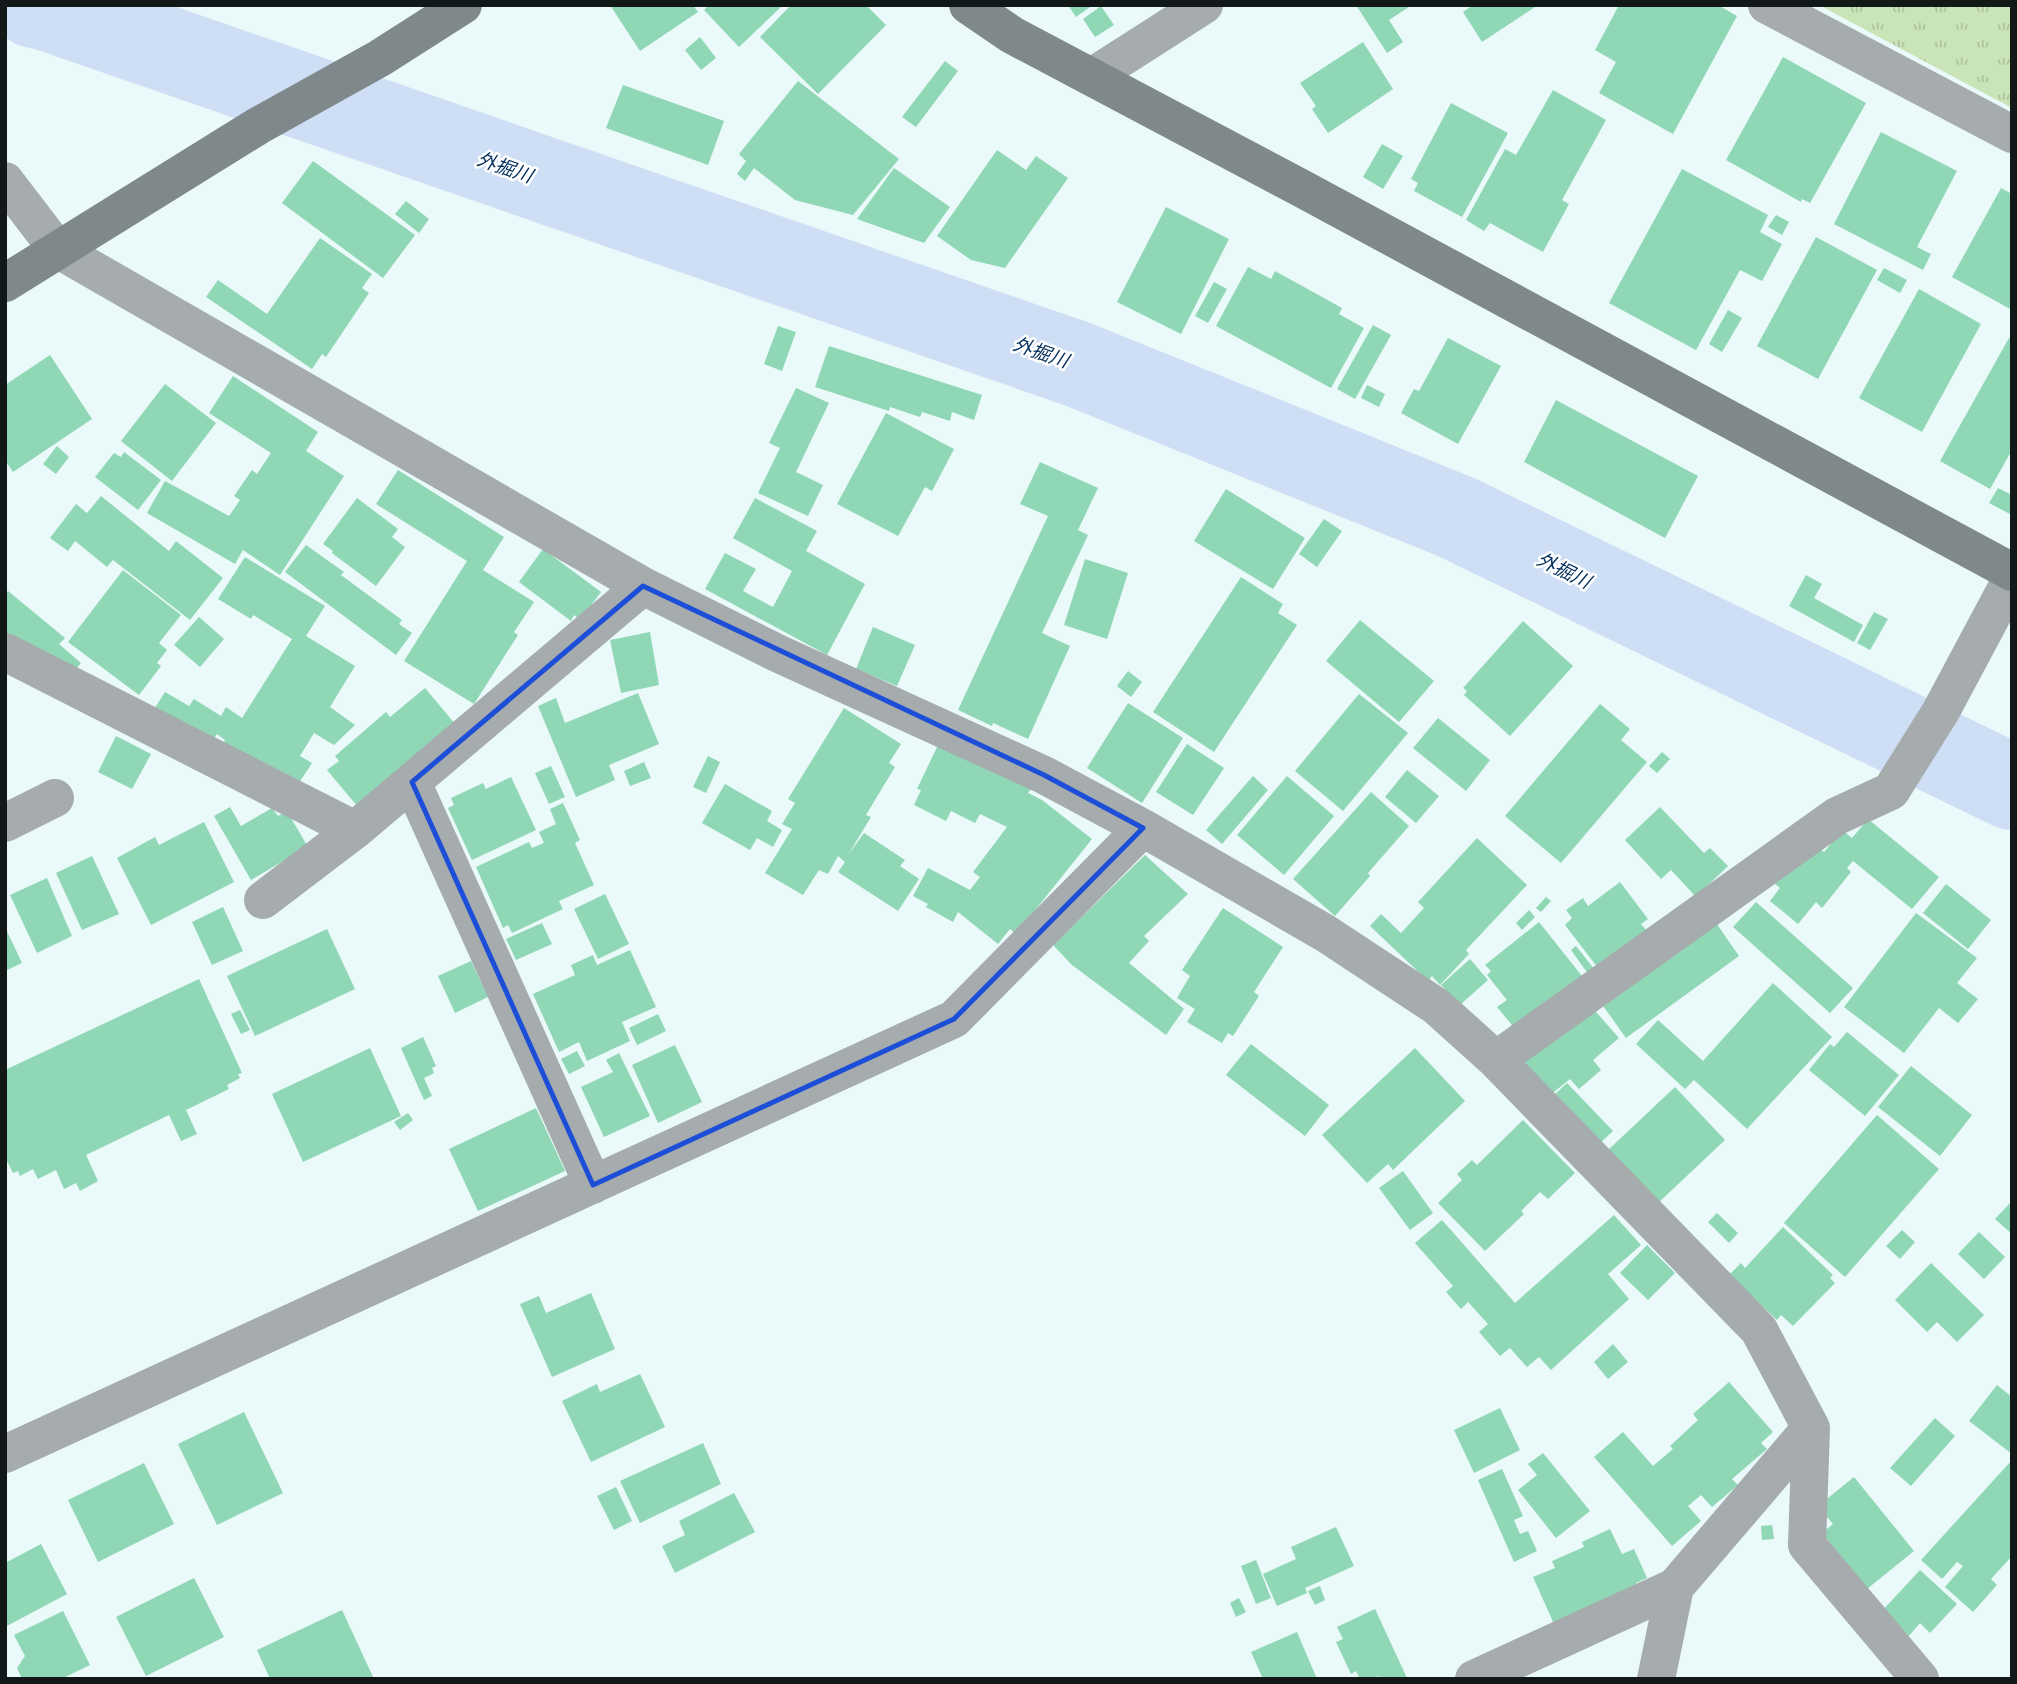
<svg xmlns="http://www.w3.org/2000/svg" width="2017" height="1684" font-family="'Noto Serif','Noto Sans JP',serif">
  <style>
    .park { fill: url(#park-tufts) }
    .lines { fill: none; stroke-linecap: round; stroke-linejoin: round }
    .river { stroke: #cedff5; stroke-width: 86 }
    .building { fill: #90d7b5 }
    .street { stroke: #a6abae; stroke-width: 38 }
    .secondary { stroke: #7f888b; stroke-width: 38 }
    .marked { fill: none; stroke: #1d4ed8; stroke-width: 5; stroke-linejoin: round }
    .labels { text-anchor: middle; stroke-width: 5; stroke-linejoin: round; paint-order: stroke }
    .water-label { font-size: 19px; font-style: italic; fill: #012e5b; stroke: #fff }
  </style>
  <defs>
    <pattern id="park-tufts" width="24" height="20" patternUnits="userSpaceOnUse" patternTransform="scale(1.75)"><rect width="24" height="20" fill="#c9e4b7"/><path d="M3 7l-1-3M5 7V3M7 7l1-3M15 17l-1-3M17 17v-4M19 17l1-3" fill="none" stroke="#acc39d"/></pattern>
  </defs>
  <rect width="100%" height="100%" fill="#eaf9f9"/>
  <path class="park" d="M1819 5H2012V108Z"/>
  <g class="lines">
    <path class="river" d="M34 5 48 8 1077 364 1456 517 2012 787"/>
  </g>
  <path class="building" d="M610 5H693L698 12 640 51Z
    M709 5H783L739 47 704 10Z
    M791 5H866L886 25 818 94 760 37Z
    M1068 5H1093L1076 17Z
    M1356 5H1412L1389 20 1403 42 1387 53Z
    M1473 5H1538L1482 42 1463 12Z
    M1619 5H1718L1737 16 1673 134 1599 93 1616 62 1595 50Z
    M1101 6 1114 25 1095 37 1083 19Z
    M700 37 716 58 701 70 685 50Z
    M1363 42 1393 89 1328 133 1312 109 1316 106 1300 83Z
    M1783 57 1866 103 1810 203 1802 199 1801 202 1726 160Z
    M945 61 958 71 916 127 902 117Z
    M798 81 899 159 853 215 795 200 754 168 745 181 737 174 746 161 739 154Z
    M623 85 724 121 708 165 606 128Z
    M1553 90 1606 120 1562 200 1569 204 1543 252 1490 223 1484 231 1466 220 1505 149 1516 155Z
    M1451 103 1508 133 1462 217 1414 191 1418 183 1411 179Z
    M1881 132 1957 171 1917 247 1931 254 1923 270 1834 224Z
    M1382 144 1403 156 1383 189 1363 177Z
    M997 150 1026 170 1036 156 1068 178 1005 268 971 260 937 236Z
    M313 161 415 235 383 278 282 203Z
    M894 168 950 207 924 243 857 219Z
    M1682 169 1768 215 1760 232 1782 244 1762 281 1740 270 1696 350 1609 303Z
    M2001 188 2012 194V310L1952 277Z
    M406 201 429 219 419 233 395 214Z
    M1166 207 1229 239 1181 334 1117 302Z
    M1776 215 1789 222 1782 235 1768 227Z
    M1816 237 1877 270 1818 379 1757 346Z
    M320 238 372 274 362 288 369 293 326 357 322 354 312 369 206 297 218 280 267 314Z
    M1248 267 1271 279 1275 271 1342 308 1339 314 1364 328 1331 388 1216 326Z
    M1884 268 1907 280 1900 293 1877 280Z
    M1214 282 1227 289 1208 323 1195 316Z
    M1919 289 1981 324 1922 432 1859 398Z
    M1728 310 1742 318 1722 352 1709 344Z
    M1373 325 1391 335 1355 399 1337 389Z
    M778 326 796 332 782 371 764 364Z
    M1448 338 1501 366 1458 444 1401 413 1414 389 1419 391Z
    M2009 338 2012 340V450L1990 489 1940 461Z
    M829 346 982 395 974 420 952 412 950 421 922 412 920 417 890 407 889 411 815 387Z
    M50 355 92 419 13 472 5 460V385Z
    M233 376 318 432 306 451 344 476 280 575 243 550 235 564 147 513 165 481 229 516 240 500 234 496 252 470 257 474 271 453 209 413Z
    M165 384 216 423 172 481 121 441Z
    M1367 385 1385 394 1379 407 1361 398Z
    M796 388 829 403 796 472 823 485 808 516 758 493 780 448 769 443Z
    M1556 400 1698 476 1665 538 1524 462Z
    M886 413 954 449 932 491 925 487 898 536 837 504Z
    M57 446 69 457 56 474 43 464Z
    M124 452 161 480 138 510 95 477 114 453 121 457Z
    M1040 462 1098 488 1078 530 1088 535 1042 633 1070 646 1028 739 993 723 992 726 958 710 1048 516 1020 504Z
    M398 470 504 537 483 570 534 602 514 632 518 635 474 704 404 661 467 561 376 504Z
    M1998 488 2012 495 2010 514 1989 503Z
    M1226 489 1305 538 1273 589 1194 541Z
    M101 496 169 551 176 541 223 578 190 620 113 560 107 567 75 541 68 551 50 538 76 504 87 513Z
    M357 498 398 529 392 537 405 547 376 586 332 553 333 551 323 544Z
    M755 498 817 531 806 551 865 584 827 655 705 589 725 553 756 569 743 591 773 607 792 571 733 538Z
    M1324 519 1342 531 1317 567 1299 554Z
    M306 545 344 572 341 575 402 620 399 624 412 633 396 655 285 572Z
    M543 549 601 592 580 620 574 615 571 621 519 582Z
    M245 557 325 606 306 636 355 666 330 707 355 725 334 745 314 733 300 756 312 763 297 786 221 747 225 740 217 734 208 749 151 714 165 692 189 706 194 699 221 716 226 707 242 718 292 639 253 615 251 619 218 599Z
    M1085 559 1128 573 1107 639 1064 625Z
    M123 570 181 615 159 643 167 650 157 663 161 666 139 695 68 642Z
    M1806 575 1822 584 1814 598 1863 625 1854 642 1789 606Z
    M1241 577 1283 604 1278 613 1297 625 1214 752 1153 712Z
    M8 591 65 638 59 644 81 663 67 681 5 648V594Z
    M1874 612 1888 619 1870 650 1857 643Z
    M199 617 224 639 200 667 174 645Z
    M1360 620 1434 681 1399 722 1326 661Z
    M1523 621 1573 666 1510 736 1464 695 1467 691 1463 688Z
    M873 627 915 645 897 686 856 669Z
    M650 632 659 685 621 693 610 640Z
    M1128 671 1142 682 1131 697 1117 686Z
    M425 688 456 725 358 807 327 770 339 761 335 756 386 712 390 717Z
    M638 693 659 744 609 765 615 780 576 797 538 706 556 698 565 723Z
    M1359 694 1408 733 1343 811 1295 771Z
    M1128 703 1183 738 1142 803 1087 768Z
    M1600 704 1630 729 1621 740 1647 762 1561 863 1505 816Z
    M844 708 901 744 889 763 895 767 866 815 871 817 848 855 864 833 905 860 900 866 919 879 898 911 838 872 845 862 838 856 828 874 819 870 803 895 765 873 792 829 782 824 795 803 788 799Z
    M1438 718 1490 760 1466 791 1413 748Z
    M116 736 151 754 132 789 98 772Z
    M1187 744 1224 768 1193 815 1156 792Z
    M938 745 1031 789 1028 793 1042 800 1092 839 1016 934 1010 929 998 944 958 912 953 922 926 907 928 904 913 896 928 868 970 890 980 877 973 872 1007 827 980 814 975 823 951 811 946 821 914 805 921 790 917 789Z
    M1662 752 1670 759 1657 773 1649 766Z
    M708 756 720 762 706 793 693 787Z
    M644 762 651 778 630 786 624 771Z
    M551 766 565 797 549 804 535 773Z
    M1407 770 1439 796 1416 823 1385 797Z
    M1253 776 1268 790 1222 844 1206 830Z
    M1287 776 1334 816 1284 875 1237 835Z
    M511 777 536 830 472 860 448 808 454 805 451 798 483 783 486 789Z
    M725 784 772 811 767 821 782 830 773 847 757 838 750 850 702 823Z
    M1371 792 1409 826 1368 873 1370 876 1335 916 1293 879Z
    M563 803 580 840 575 843 594 885 559 901 563 909 512 933 508 925 503 928 476 867 529 842 532 848 544 843 539 832 556 824 550 809Z
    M230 807 241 826 272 808 278 816 287 811 312 854 290 857 251 880 214 816Z
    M1660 807 1704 853 1710 848 1728 866 1696 897 1671 870 1661 879 1625 840Z
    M1868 819 1939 877 1912 909 1853 861 1847 868 1851 872 1822 908 1816 902 1798 924 1770 901 1780 888 1769 879 1815 846 1824 852 1842 830 1852 838Z
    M204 822 234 882 151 925 117 858 155 837 159 845Z
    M1477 838 1527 885 1466 950 1469 954 1440 985 1432 976 1428 981 1370 926 1381 914 1401 933 1424 908 1418 902Z
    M1145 855 1188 894 1144 936 1149 941 1129 963 1184 1009 1166 1035 1072 965 1053 945Z
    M92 856 119 914 82 930 56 873Z
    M47 878 72 936 37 953 10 895Z
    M1620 882 1648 919 1641 924 1647 931 1598 968 1565 925 1572 918 1566 910 1583 898 1588 906Z
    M1946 884 1991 920 1968 949 1923 913Z
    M605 894 629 944 598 959 574 909Z
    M1546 897 1551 901 1541 912 1536 908Z
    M1756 902 1853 988 1830 1013 1733 927Z
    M223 907 243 951 212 965 192 922Z
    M1223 908 1283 947 1254 992 1259 996 1233 1036 1228 1033 1222 1043 1187 1022 1195 1009 1177 998 1190 976 1182 970Z
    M1529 910 1535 917 1522 930 1516 923Z
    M1916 913 1977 958 1957 983 1978 999 1958 1023 1939 1008 1904 1053 1844 1007Z
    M1714 920 1739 956 1626 1038 1601 1003Z
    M1539 922 1582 976 1516 1030 1497 1007 1507 1000 1487 975 1491 971 1485 965Z
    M542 923 552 944 516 960 506 939Z
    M5 927 22 963 5 971Z
    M327 929 355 989 255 1036 227 976Z
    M1576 946 1595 970 1589 975 1571 950Z
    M630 950 656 1007 622 1022 630 1041 587 1061 579 1042 559 1052 533 994 575 975 571 965 593 955 597 965Z
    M1470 959 1488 980 1460 1005 1441 985Z
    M471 961 488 997 455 1013 438 976Z
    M199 979 242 1073 238 1074 240 1078 227 1085 229 1089 186 1110 197 1134 181 1141 169 1115 86 1155 98 1181 80 1191 76 1183 64 1189 56 1170 38 1179 33 1169 20 1176 18 1171 13 1173 5 1157V1070Z
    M1773 983 1832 1037 1747 1129 1694 1080 1685 1089 1636 1044 1658 1020 1703 1061Z
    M1589 1004 1619 1038 1593 1060 1601 1070 1579 1089 1570 1079 1549 1096 1521 1062Z
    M240 1010 250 1030 241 1034 231 1014Z
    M658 1014 666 1031 637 1045 629 1028Z
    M1847 1032 1899 1075 1865 1116 1809 1070 1830 1044 1834 1047Z
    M423 1037 436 1066 432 1068 434 1073 424 1078 432 1096 424 1100 401 1048Z
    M1251 1044 1329 1105 1305 1136 1226 1075Z
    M675 1045 702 1102 658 1123 632 1065Z
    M370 1048 401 1116 303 1162 272 1094Z
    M1415 1048 1465 1101 1393 1170 1388 1164 1367 1183 1322 1135Z
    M577 1051 585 1066 569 1074 561 1059Z
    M619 1053 650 1116 604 1137 581 1087 613 1072 606 1060Z
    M1911 1066 1972 1115 1940 1156 1878 1107Z
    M1567 1083 1613 1131 1597 1146 1551 1098Z
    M1675 1087 1725 1140 1657 1204 1607 1151Z
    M536 1108 565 1171 478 1211 449 1149Z
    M408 1113 413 1120 400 1130 394 1122Z
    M1877 1115 1939 1169 1845 1277 1784 1223Z
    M1523 1120 1575 1173 1548 1199 1540 1192 1521 1211 1524 1214 1485 1251 1438 1203 1462 1180 1457 1174 1472 1160 1477 1165Z
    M1403 1171 1433 1213 1410 1230 1379 1188Z
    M2012 1201V1234L1995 1219Z
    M1717 1213 1738 1233 1729 1243 1708 1222Z
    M1614 1215 1641 1245 1608 1274 1629 1299 1551 1370 1539 1357 1527 1367 1510 1348 1500 1356 1479 1332 1488 1324 1468 1302 1461 1309 1446 1292 1453 1286 1415 1243 1442 1220 1515 1303Z
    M1783 1227 1833 1275 1830 1278 1835 1283 1793 1326 1781 1315 1777 1320 1729 1275 1741 1263 1745 1268Z
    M1902 1230 1915 1242 1900 1259 1886 1246Z
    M1979 1232 2005 1257 1984 1279 1958 1254Z
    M1647 1245 1675 1273 1648 1300 1620 1273Z
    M1931 1263 1984 1315 1957 1342 1937 1322 1927 1332 1895 1300Z
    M591 1293 615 1349 552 1377 520 1304 539 1296 546 1313Z
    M1613 1344 1628 1362 1608 1379 1594 1362Z
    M640 1374 665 1427 591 1462 562 1401 597 1384 600 1392Z
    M1729 1382 1773 1432 1761 1443 1767 1449 1732 1479 1738 1485 1712 1507 1701 1495 1688 1506 1701 1521 1672 1546 1594 1457 1623 1432 1653 1466 1673 1449 1670 1446 1698 1420 1693 1414Z
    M1997 1385 2012 1397V1454L1969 1421Z
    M1500 1408 1520 1450 1474 1473 1454 1430Z
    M244 1412 283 1493 217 1525 178 1444Z
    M1935 1418 1955 1436 1911 1486 1890 1468Z
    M703 1443 721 1484 640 1523 620 1481Z
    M1543 1453 1590 1511 1556 1538 1518 1490 1537 1475 1528 1464Z
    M2012 1460V1556L1991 1579 1997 1585 1973 1612 1945 1587 1963 1566 1957 1562 1942 1579 1921 1560Z
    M144 1463 174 1524 98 1562 68 1500Z
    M1502 1469 1523 1516 1514 1520 1520 1534 1528 1531 1537 1551 1514 1562 1478 1480Z
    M1854 1477 1914 1551 1867 1589 1822 1533 1833 1524 1818 1506Z
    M616 1487 632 1521 614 1530 597 1496Z
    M734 1493 755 1532 675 1573 662 1546 685 1535 679 1521Z
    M1772 1525 1774 1539 1762 1540 1761 1526Z
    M1336 1527 1354 1566 1305 1588 1307 1593 1277 1606 1263 1574 1296 1559 1291 1547Z
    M1610 1529 1622 1554 1634 1549 1647 1578 1636 1583 1638 1586 1554 1624 1533 1577 1555 1568 1552 1561 1584 1547 1582 1542Z
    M41 1544 67 1594 5 1627V1563Z
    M1256 1560 1271 1598 1256 1604 1241 1566Z
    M1920 1570 1957 1604 1930 1633 1920 1623 1909 1636 1882 1611Z
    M194 1578 224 1637 146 1676 116 1617Z
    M1320 1586 1325 1600 1315 1605 1308 1591Z
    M1239 1598 1246 1612 1236 1617 1230 1603Z
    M1375 1609 1407 1678 1405 1679H1380L1378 1676 1372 1679H1360L1356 1671 1351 1674 1336 1642 1343 1639 1337 1627Z
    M342 1610 374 1679H270L257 1650Z
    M63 1611 90 1665 61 1679H22L17 1668 25 1656 14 1635Z
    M1297 1632 1317 1679H1263L1251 1652Z"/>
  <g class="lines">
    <path class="street" d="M1767 5 2012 134
      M1093 76 1204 5
      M5 181 57 249 643 586 777 653 1044 775 1143 828 1325 933 1436 1006 1496 1060 1759 1330 1811 1428 1807 1545 1920 1679
      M5 652 355 830
      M412 782 593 1185
      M5 823 55 798
      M263 900 355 830 643 586
      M1496 1060 1837 816 1891 791 1941 711 2012 578
      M5 1454 954 1019 1143 828
      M1474 1679 1675 1587 1811 1428
      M1656 1679 1675 1587"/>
    <path class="secondary" d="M968 5 1012 35 1299 187 2012 572
      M5 283 258 126 380 58 463 5"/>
  </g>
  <path class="marked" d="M643 586 1044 775 1143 828 954 1019 593 1185 412 782Z"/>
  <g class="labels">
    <g class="water-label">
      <text transform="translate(505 167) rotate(19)" y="7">外掘川</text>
      <text transform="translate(1041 352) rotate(19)" y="7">外掘川</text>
      <text transform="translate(1564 570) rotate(26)" y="7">外掘川</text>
    </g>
  </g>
  <rect width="2017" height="1684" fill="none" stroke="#121717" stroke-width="14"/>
</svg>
